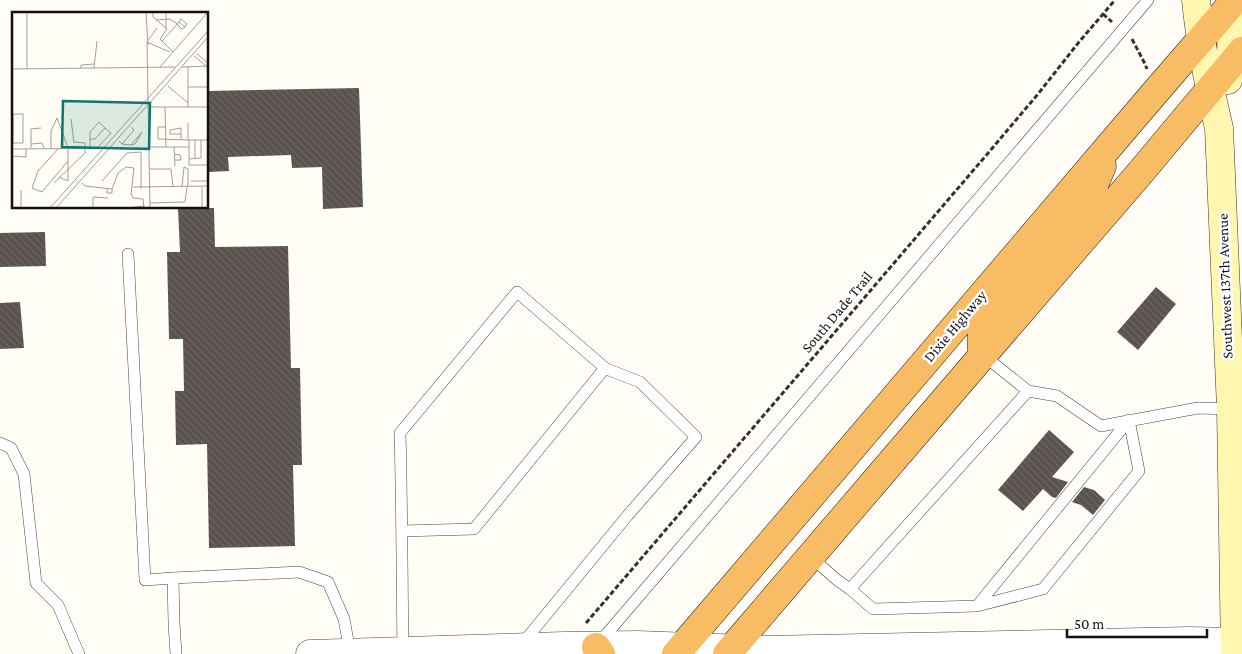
<svg xmlns="http://www.w3.org/2000/svg" width="1242" height="654" font-family="'Crimson Pro',serif">
  <style>
    .building { fill: url(#building-back-hatch) }
    .lines { fill: none; stroke-linecap: round; stroke-linejoin: round }
    .service-casing { stroke: #444; stroke-width: 12 }
    .tertiary-casing { stroke: #444; stroke-width: 29 }
    .secondary-casing { stroke: #333; stroke-width: 29 }
    .trunk-casing { stroke: #222; stroke-width: 29 }
    .path { stroke: #333; stroke-width: 3; stroke-dasharray: 5 2.5; stroke-linecap: butt }
    .service { stroke: #fff; stroke-width: 11 }
    .tertiary { stroke: #fff; stroke-width: 28 }
    .secondary { stroke: #fff6b0; stroke-width: 28 }
    .trunk { stroke: #f7bc64; stroke-width: 28 }
    .labels { text-anchor: middle; stroke-width: 5; stroke-linejoin: round; paint-order: stroke }
    .street-label { font-size: 15px; fill: #111; stroke: #fff }
    .inset-road { fill: none; stroke: #a09f9a; stroke-width: 1 }
    .view { fill: #0f766e; fill-opacity: 0.15; stroke: #0f766e; stroke-width: 2.5 }
    .inset-edge { fill: none; stroke: #111; stroke-width: 2.5 }
  </style>
  <defs>
    <pattern id="building-back-hatch" width="6" height="6" patternUnits="userSpaceOnUse" patternTransform="scale(1.25)"><rect width="6" height="6" fill="#5a524d"/><path d="M-1 5l2 2M0 0l6 6M5-1l2 2" fill="none" stroke="#6d6662"/></pattern>
  </defs>
  <rect width="100%" height="100%" fill="#fffdf5"/>
  <path class="building" d="M359 88 363 207 323 209 322 167 292 168 291 155 228 157 229 171 208 172V91Z
    M178 208H214L215 247 288 246 291 368H300L302 465H293L295 546 209 548 207 444 176 445 175 391H184L183 339H169L167 252H180Z
    M45 232 46 266 0 267V233Z
    M1156 287 1176 304 1138 350 1117 332Z
    M20 302 24 348 0 349V303Z
    M1049 430 1074 452 1052 477 1068 482 1056 498 1052 497 1043 489 1023 511 998 490Z
    M1084 487 1094 490 1105 500 1093 515 1081 505 1072 502Z"/>
  <g class="lines">
    <g class="service-casing">
      <path id="service" d="M128 254 145 580 173 578 174 623 176 654
        M1028 391 1057 396 1101 426 1198 408 1231 409
        M0 443 11 448 24 474 36 583 58 605 79 654
        M402 531 474 529 605 368 517 292 400 433C402 505 402 578 403 651
        M811 557 837 580 850 589 1028 391 983 355
        M173 578 299 572 328 582 344 619 350 652
        M850 589 873 609 977 606 1129 420
        M977 606 1043 589 1139 471 1129 420
        M599 643 1148 0
        M522 644 628 515 696 437 640 382 604 368"/>
    </g>
    <g class="tertiary-casing">
      <path id="tertiary" d="M310 654 564 646 638 645 767 650 1189 641 1235 642"/>
    </g>
    <g class="secondary-casing">
      <path id="secondary" d="M1196 0C1200 43 1209 86 1219 128L1231 409 1235 654
        M1228 80 1231 63 1232 0"/>
    </g>
    <g class="trunk-casing">
      <path id="trunk" d="M983 355C979 337 982 330 990 314L1086 204 1102 166
        M596 647 601 654
        M676 654 1152 96 1235 0
        M727 654 983 355 1140 173 1242 51"/>
    </g>
    <path class="path" d="M1103 14 1112 22
      M1132 39 1145 64 1147 69
      M586 623 989 152 1038 94 1079 42 1115 0"/>
    <use href="#service" class="service"/>
    <use href="#tertiary" class="tertiary"/>
    <use href="#secondary" class="secondary"/>
    <use href="#trunk" class="trunk"/>
  </g>
  <g class="labels">
    <g class="street-label">
      <text transform="translate(1225 286) rotate(-92)" y="5">Southwest 137th Avenue</text>
      <text transform="translate(837 312) rotate(-50)" y="5">South Dade Trail</text>
      <text transform="translate(955 326) rotate(-50)" y="5">Dixie Highway</text>
    </g>
  </g>
  <g transform="translate(12 12)">
    <rect width="196" height="196" fill="#fffdf5"/>
    <path class="inset-road" d="M15 0V57M134 0 136 33M141 0V5L155 17 148 27 161 40M144 8 158 7 161 9 165 12 170 17 173 15 167 10 165 12 161 17 150 29M167 10 169 7 175 12 173 15M145 16 135 30 158 40M154 16V0M135 30 138 196M185 42 195 50 197 92M182 44 194 54M148 55 196 0M170 55 197 54M176 55V95M69 56V53L82 52M82 56 85 29M0 57 163 55M156 74 176 91M176 75H197M137 95H197M153 95 154 135M0 102H11V131H1V102M59 107 62 131M154 115H146V127L177 128M169 122H158V118L169 116V127M176 128V111M183 128V147M197 128H177V153H197M107 129 110 132 122 118 119 115M19 132 30 131 32 136M110 132 119 133 130 120M119 133 123 132 130 120M86 135 99 121 93 116M137 135H177M162 135 163 154M19 136V117L29 116M39 136V119L45 106 56 136V169L47 165M47 136 26 159 20 176 30 180 56 149M78 136V120L87 110 93 116 83 127H78M0 137 137 136M163 142 168 143 169 148H163M0 144 14 145V137M177 147 189 146V128M138 157H159L161 175M90 169 115 141 129 140V177M179 169H197M42 171 73 141V131L62 130M70 171 73 174 100 177V181H95V177M121 175 197 174M170 175 172 155 176 157V175M190 175V196M100 177 106 161 114 155 122 156 119 182 121 186 131 187 132 196M9 178V196M138 191 173 190 175 175M38 196 197 18M44 196 197 24M81 196V185L96 186M116 196 132 194"/>
    <path class="view" d="M51 89 138 91 137 137 50 135Z"/>
    <rect width="196" height="196" class="inset-edge"/>
  </g>
  <path d="M1067 629v8h140v-8" fill="none" stroke="#111111" stroke-width="2.5"/>
  <text x="1074" y="629" font-size="15" fill="#111111" stroke="#ffffff" stroke-width="4" paint-order="stroke">50 m</text>
</svg>
